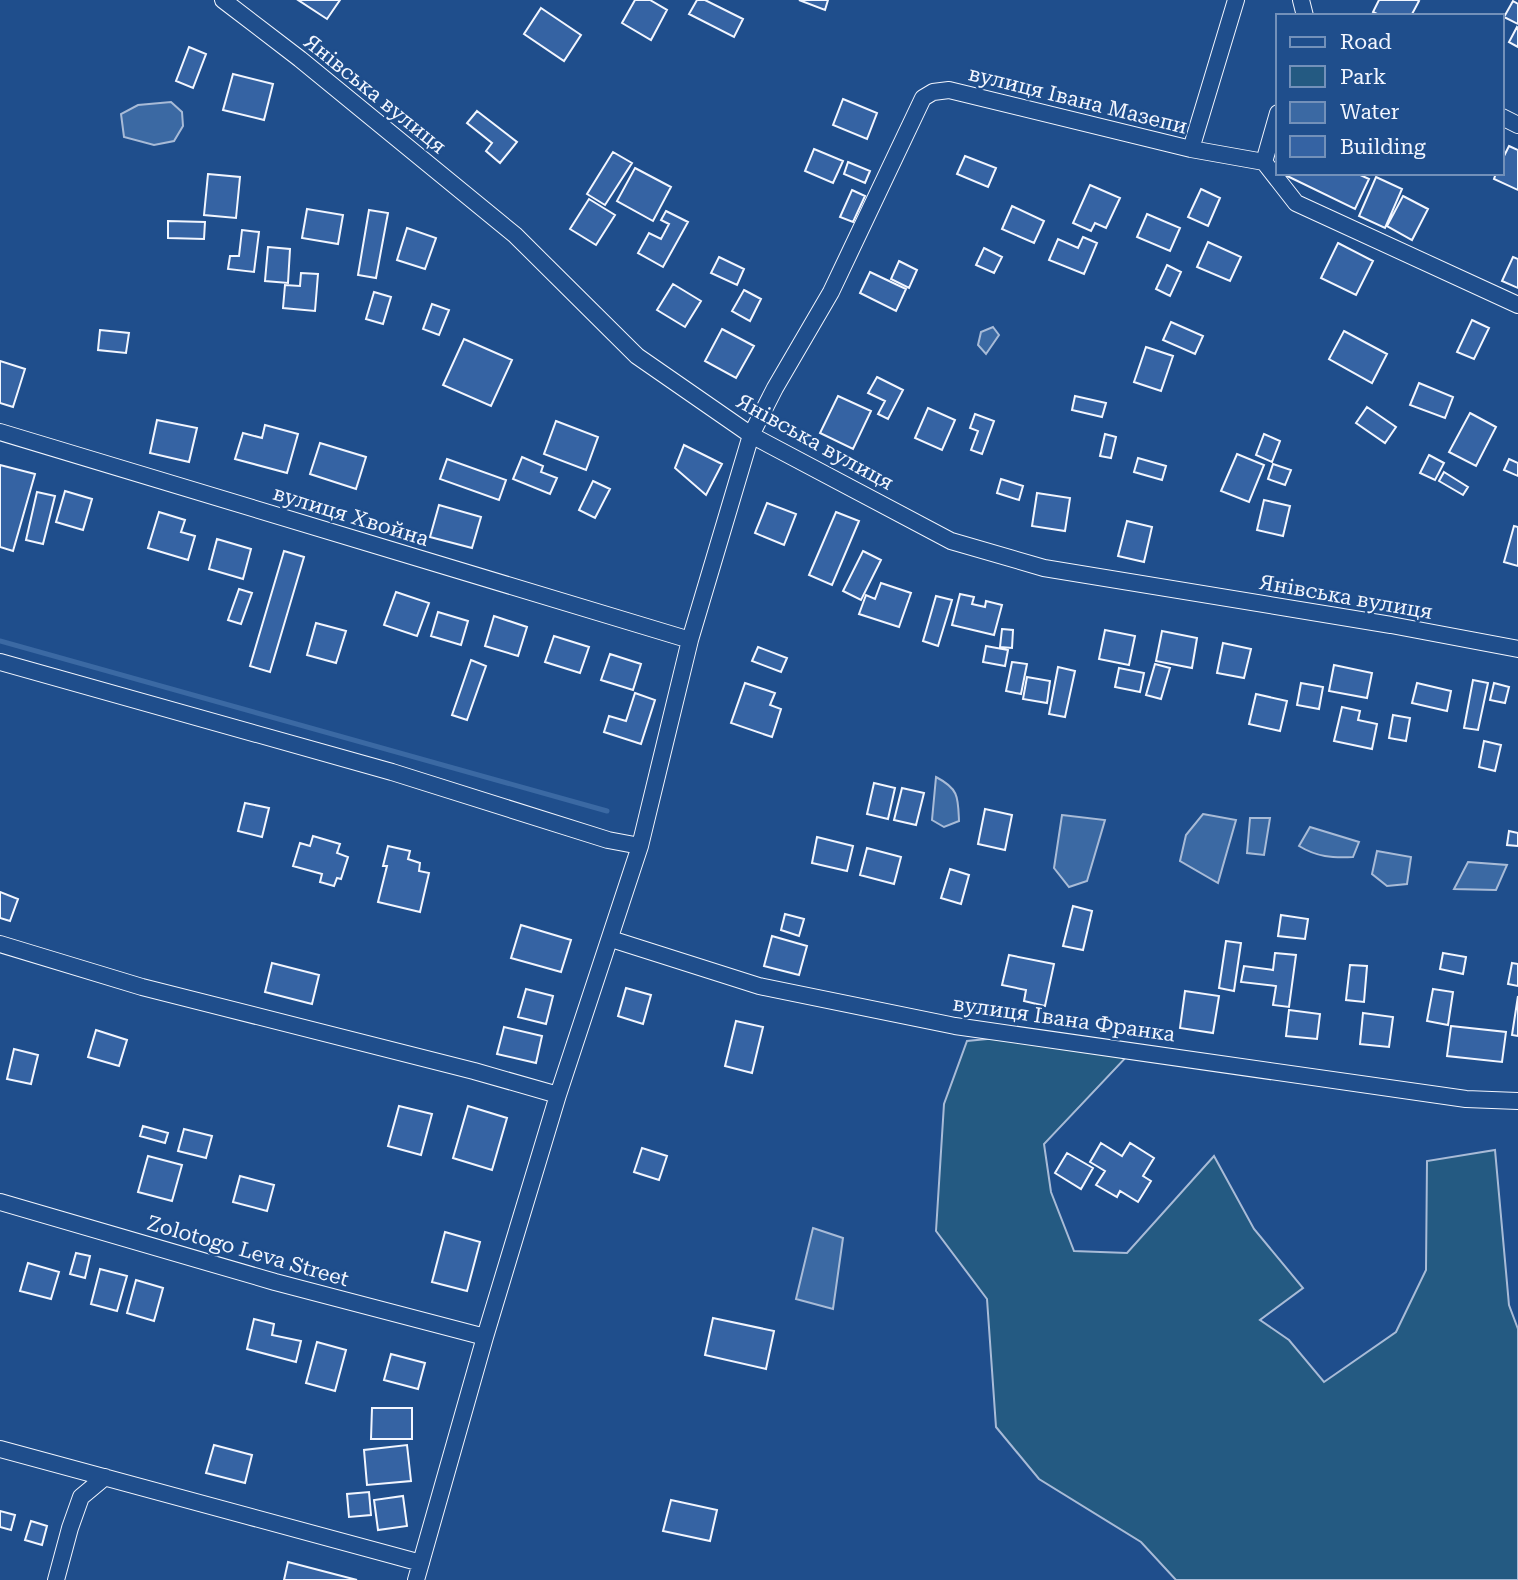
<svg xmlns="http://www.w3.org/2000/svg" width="1518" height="1580" font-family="'Roboto Serif',serif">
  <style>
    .green { fill: #245a82; stroke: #a8bbd7; stroke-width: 2 }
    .water { fill: #3b69a3; stroke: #a8bbd7; stroke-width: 2 }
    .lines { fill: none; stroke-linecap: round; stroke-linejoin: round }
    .stream { stroke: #3b69a3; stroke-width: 5 }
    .building { fill: #3563a3; stroke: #f2f6ff; stroke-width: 2 }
    .street-casing { stroke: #f2f6ff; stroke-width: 18 }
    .street { stroke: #1f4e8c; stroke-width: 16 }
    .labels { text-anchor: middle; stroke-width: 5; stroke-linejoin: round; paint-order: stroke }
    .street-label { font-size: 21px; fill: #f2f6ff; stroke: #1f4e8c }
  </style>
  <rect width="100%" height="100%" fill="#1f4e8c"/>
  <path class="green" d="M1039 1034 1132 1051 1044 1144 1051 1192 1074 1251 1127 1253 1214 1156 1254 1229 1303 1288 1260 1320 1289 1340 1324 1382 1396 1332 1426 1270 1427 1161 1495 1150 1509 1305 1518 1329V1580H1176L1141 1542 1039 1479 996 1427 987 1299 936 1231 944 1104 967 1041Z"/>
  <path class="water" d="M171 102 182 112 183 126 174 141 154 145 124 137 121 114 138 105Z
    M993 327 999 335 986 354 978 345 981 332Z
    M936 777C959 789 958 797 959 821L944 827 932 820Z
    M1203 814 1236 820 1218 883 1180 861 1186 835Z
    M1062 815 1105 820 1087 881 1069 887 1054 868Z
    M1250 818H1270L1264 855 1247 853Z
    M1310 827 1359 842 1353 857C1332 858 1317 857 1299 846Z
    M1377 851 1411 857 1407 884 1387 886 1372 874Z
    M1468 862 1507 865 1496 890 1454 889Z
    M813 1228 843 1238 833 1309 796 1299Z"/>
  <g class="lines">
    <path class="stream" d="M0 641 607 811"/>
  </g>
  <path class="building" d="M298 0H340L327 19Z
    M635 0H650L667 10 651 40 622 23Z
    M697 0H705L743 19 734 37 689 14Z
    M799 0H828L825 10Z
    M1379 0H1417L1419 1 1411 16H1381L1373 12Z
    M1513 1 1518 4V24L1504 17Z
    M541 8 581 35 564 61 524 34Z
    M1517 27 1518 28V47L1509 42Z
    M189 47 206 54 193 88 176 81Z
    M233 74 273 84 264 120 223 110Z
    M843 99 877 113 867 139 833 125Z
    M477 111 517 142 500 163 486 151 492 143 467 123Z
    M1509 146 1518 150V190L1494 179 1496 173H1502V160Z
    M814 149 843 161 833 183 805 171Z
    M613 152 632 163 605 205 587 194Z
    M965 156 996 168 988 187 957 174Z
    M848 162 870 171 865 183 844 174Z
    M635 168 671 187 653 221 617 201Z
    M1281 173H1356L1369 179 1355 209Z
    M208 174 240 177 236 218 204 215Z
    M1376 177 1402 189 1385 228 1359 216Z
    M1090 185 1120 198 1106 228 1095 223 1091 231 1073 223Z
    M1201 189 1220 198 1208 226 1188 217Z
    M852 190 865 196 853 222 840 217Z
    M1403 196 1428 209 1412 240 1387 226Z
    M589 199 615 215 596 245 570 229Z
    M1012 206 1044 221 1034 243 1002 229Z
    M307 209 343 215 338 244 302 238Z
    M369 210 388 213 376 278 358 275Z
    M666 211 688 222 663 267 638 253 649 233 661 239 669 224 661 220Z
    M1147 214 1180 228 1170 251 1137 237Z
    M168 221 205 222 204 239 168 238Z
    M407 228 436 238 425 269 397 260Z
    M242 230 259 232 254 272 228 269 230 256H239Z
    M1083 237 1097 243 1084 274 1049 260 1058 239 1078 248Z
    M1208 242 1241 257 1230 281 1197 267Z
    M1338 243 1373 261 1356 295 1321 278Z
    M268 247 290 249 288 283 265 281Z
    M984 248 1002 257 994 273 976 265Z
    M719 257 744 269 737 285 711 273Z
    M1513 257 1518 259V288L1502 281Z
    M899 261 917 270 909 288 891 279Z
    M1167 265 1181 272 1170 296 1156 289Z
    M870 272 906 289 896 311 860 293Z
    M301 273 318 274 315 311 283 308 285 285 300 286Z
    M673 284 701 301 685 327 657 310Z
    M744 290 761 299 750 321 732 311Z
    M374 292 391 297 383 324 366 319Z
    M432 304 449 310 439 335 423 329Z
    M1472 320 1489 328 1474 359 1457 352Z
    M1171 322 1203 336 1195 354 1163 340Z
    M722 329 754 346 736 378 705 361Z
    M100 330 129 333 126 353 98 350Z
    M1344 331 1387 354 1372 383 1329 359Z
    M464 339 512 360 491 406 443 385Z
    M1146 347 1173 356 1161 391 1134 382Z
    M0 361 25 369 13 407 0 403Z
    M877 377 903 390 888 419 878 414 885 401 868 393Z
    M1419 383 1453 397 1445 418 1410 405Z
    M838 396 871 411 853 449 820 433Z
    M1075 396 1106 403 1102 417 1072 410Z
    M1367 407 1396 427 1385 443 1356 423Z
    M928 408 955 420 942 450 915 438Z
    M1470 413 1496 427 1476 466 1449 452Z
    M975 414 994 421 982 454 971 450 978 431 970 428Z
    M157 420 197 428 189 462 150 453Z
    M556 421 598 437 586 470 544 454Z
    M265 425 298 434 287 473 235 459 243 433 262 438Z
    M1105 434 1116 437 1111 458 1100 456Z
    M1264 434 1280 441 1272 462 1256 455Z
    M320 443 366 457 356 489 310 474Z
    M684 445 722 464 706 495 675 468Z
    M1237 454 1264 465 1249 502 1221 491Z
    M1429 455 1444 463 1435 480 1420 473Z
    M522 457 543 466 541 472 557 478 550 494 513 479Z
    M1138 458 1166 466 1162 480 1134 472Z
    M447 459 506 480 499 500 440 479Z
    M1509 459 1518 463V476L1504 470Z
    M1273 464 1291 470 1285 485 1268 479Z
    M0 465 35 474 13 551 0 547Z
    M1444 472 1468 487 1463 495 1439 481Z
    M1001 479 1023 486 1019 500 997 493Z
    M593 481 610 489 595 518 579 510Z
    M65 491 92 499 83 530 56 522Z
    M37 492 55 496 43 544 26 540Z
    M1037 493 1070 498 1065 531 1032 526Z
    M1264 500 1290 506 1283 536 1257 530Z
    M767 503 796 514 784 545 755 533Z
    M439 505 481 517 472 548 430 537Z
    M159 512 185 520 181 532 195 536 188 560 148 548Z
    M836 512 859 521 832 585 809 575Z
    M1127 521 1152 527 1144 562 1118 556Z
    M1514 526 1518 527V566L1504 562Z
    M217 539 251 549 243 579 209 569Z
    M284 551 304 557 270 672 250 666Z
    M863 551 881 560 861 600 843 591Z
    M881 583 911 593 899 627 859 614 866 595 875 599Z
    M239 589 252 593 241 624 228 620Z
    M396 592 429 603 417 636 384 625Z
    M960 594 974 597 972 604 985 607 986 601 1002 605 994 635 952 625Z
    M936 596 952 600 938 646 923 641Z
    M438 612 468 621 461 645 431 636Z
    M494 616 527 627 518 656 485 646Z
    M316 623 346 631 336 663 307 655Z
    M1002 629 1013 630 1012 648 1000 647Z
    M1105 630 1135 636 1129 665 1099 659Z
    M1162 631 1197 638 1192 668 1156 661Z
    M554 636 589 647 580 673 545 662Z
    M1223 643 1251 649 1244 678 1217 673Z
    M986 646 1008 650 1005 666 983 662Z
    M758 647 787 658 781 672 752 661Z
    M610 654 641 664 633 690 601 680Z
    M471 660 486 666 467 720 452 715Z
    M1012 662 1027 664 1021 694 1006 691Z
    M1155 664 1170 668 1161 699 1146 695Z
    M1334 665 1372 673 1367 698 1329 691Z
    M1058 667 1075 671 1065 717 1049 714Z
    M1119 668 1144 673 1140 692 1115 687Z
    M1027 677 1050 681 1047 703 1023 699Z
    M1473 680 1488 683 1478 730 1464 728Z
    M745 683 775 693 770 705 781 709 772 737 731 723Z
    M1301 683 1323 687 1319 709 1297 705Z
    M1417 683 1451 691 1447 711 1412 703Z
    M1494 683 1509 687 1505 703 1490 700Z
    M635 693 655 700 641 744 604 732 609 716 626 721Z
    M1256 694 1287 701 1280 731 1249 724Z
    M1342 707 1360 711 1358 720 1377 724 1372 749 1334 741Z
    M1393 715 1410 718 1406 741 1389 738Z
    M1484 741 1501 745 1495 771 1479 767Z
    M874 783 895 788 888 819 867 814Z
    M902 788 924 793 916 825 894 820Z
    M245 803 269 808 262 837 238 831Z
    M985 809 1012 815 1005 850 978 844Z
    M1509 831 1518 833V846L1507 845Z
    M313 836 340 844 337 853 348 857 341 879 337 878 334 886 320 882 322 874 293 866 300 843 310 846Z
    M817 837 853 846 847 871 812 863Z
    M388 846 410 851 408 859 420 863 419 871 429 873 420 912 378 902 387 866H383Z
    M867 848 901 857 894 884 860 875Z
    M950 869 969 875 961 904 941 898Z
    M0 892 18 899 10 921 0 918Z
    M1073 906 1092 911 1083 950 1063 946Z
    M785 914 804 919 799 936 781 930Z
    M1281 915 1308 919 1305 939 1278 936Z
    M521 925 571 940 561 972 511 958Z
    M772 936 807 946 799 975 764 966Z
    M1226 941 1241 943 1234 991 1219 988Z
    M1275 953 1296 955 1289 1007 1273 1005 1276 986 1241 982 1244 966 1273 970Z
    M1443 953 1466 957 1463 974 1440 969Z
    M1009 955 1054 964 1045 1006 1024 1001 1026 990 1002 985Z
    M272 963 319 975 312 1004 265 992Z
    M1512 963 1518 964V986L1508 984Z
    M1350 965 1367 966 1364 1002 1346 1000Z
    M626 988 651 995 643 1024 618 1016Z
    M526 989 553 996 546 1024 518 1017Z
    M1433 989 1453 992 1448 1025 1427 1021Z
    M1185 991 1219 996 1213 1033 1180 1028Z
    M1518 996V1036L1512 1035Z
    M1289 1010 1320 1014 1317 1039 1286 1036Z
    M1363 1013 1393 1017 1389 1047 1360 1044Z
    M736 1021 763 1027 752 1073 725 1066Z
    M1451 1026 1506 1032 1502 1062 1447 1056Z
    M504 1027 542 1036 536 1063 497 1054Z
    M96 1030 127 1040 119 1066 88 1057Z
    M14 1049 38 1055 31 1084 7 1079Z
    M399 1106 432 1114 421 1155 388 1146Z
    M468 1106 507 1118 492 1170 453 1158Z
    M143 1126 168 1133 165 1143 140 1136Z
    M184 1129 212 1136 206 1158 178 1151Z
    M1101 1143 1122 1156 1130 1143 1154 1158 1143 1176 1151 1181 1138 1202 1120 1191 1117 1197 1096 1185 1105 1171 1090 1162Z
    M642 1148 667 1156 659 1180 634 1172Z
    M1067 1153 1093 1168 1081 1189 1055 1173Z
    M148 1156 182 1165 172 1201 138 1192Z
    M240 1176 274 1185 267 1211 233 1202Z
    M445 1232 480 1242 467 1291 432 1282Z
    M76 1253 90 1256 85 1278 70 1274Z
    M28 1263 59 1272 51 1299 20 1291Z
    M100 1269 127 1276 117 1311 91 1304Z
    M136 1280 163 1288 154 1321 127 1313Z
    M713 1318 774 1331 766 1369 705 1355Z
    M254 1319 274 1324 272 1335 301 1341 296 1362 247 1349Z
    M317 1342 346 1350 335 1391 306 1383Z
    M391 1354 425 1363 418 1389 384 1380Z
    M372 1408H412V1439H371Z
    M214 1445 252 1455 245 1483 206 1473Z
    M407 1445 411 1481 367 1485 364 1450Z
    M369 1492 371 1515 349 1517 347 1494Z
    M403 1496 407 1526 378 1530 374 1500Z
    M671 1500 717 1510 710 1541 663 1531Z
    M0 1511 15 1515 11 1530 0 1527Z
    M31 1521 47 1526 42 1545 25 1540Z
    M288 1562 357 1580H284Z"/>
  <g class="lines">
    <g class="street-casing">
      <path id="street" d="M223 0 300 59 515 235 637 356 751 435 951 541 1044 568 1391 625 1518 649
        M1301 0 1305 16
        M1502 117 1518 125
        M1191 149 1236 0
        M1264 162 1278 113
        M0 432 690 640
        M0 662 392 772 608 840 640 846
        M611 939 759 986 955 1026 1466 1099 1518 1101
        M0 944 142 987 474 1071 558 1095
        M0 1202 275 1282 485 1337
        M0 1449 421 1563
        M56 1580 70 1528 81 1497 105 1477
        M416 1580 485 1337 558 1095 640 846 690 640 751 435 775 388 831 292 923 98 933 92 949 90 1191 149 1264 162 1296 203 1518 305"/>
    </g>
    <use href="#street" class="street"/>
  </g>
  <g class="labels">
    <g class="street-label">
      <text transform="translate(375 94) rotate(39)" y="7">Янівська вулиця</text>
      <text transform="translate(1078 100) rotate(14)" y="7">вулиця Івана Мазепи</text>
      <text transform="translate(815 442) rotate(29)" y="7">Янівська вулиця</text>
      <text transform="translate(351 516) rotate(17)" y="7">вулиця Хвойна</text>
      <text transform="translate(1346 597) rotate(10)" y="7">Янівська вулиця</text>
      <text transform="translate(1064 1019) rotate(8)" y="7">вулиця Івана Франка</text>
      <text transform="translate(248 1251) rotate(16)" y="7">Zolotogo Leva Street</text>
    </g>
  </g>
  <rect x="1276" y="14" width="228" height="161" fill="#1f4e8c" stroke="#7391ba" stroke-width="2"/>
  <rect x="1290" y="37" width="35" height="10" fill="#1f4e8c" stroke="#7391ba" stroke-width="2"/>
  <text x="1340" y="49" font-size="21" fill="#f2f6ff">Road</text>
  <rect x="1290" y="66" width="35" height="21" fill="#245a82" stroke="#7391ba" stroke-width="2"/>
  <text x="1340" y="84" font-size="21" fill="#f2f6ff">Park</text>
  <rect x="1290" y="102" width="35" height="21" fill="#3b69a3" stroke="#7391ba" stroke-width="2"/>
  <text x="1340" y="119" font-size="21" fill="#f2f6ff">Water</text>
  <rect x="1290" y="136" width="35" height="21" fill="#3563a3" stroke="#7391ba" stroke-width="2"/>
  <text x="1340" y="154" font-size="21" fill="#f2f6ff">Building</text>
</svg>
